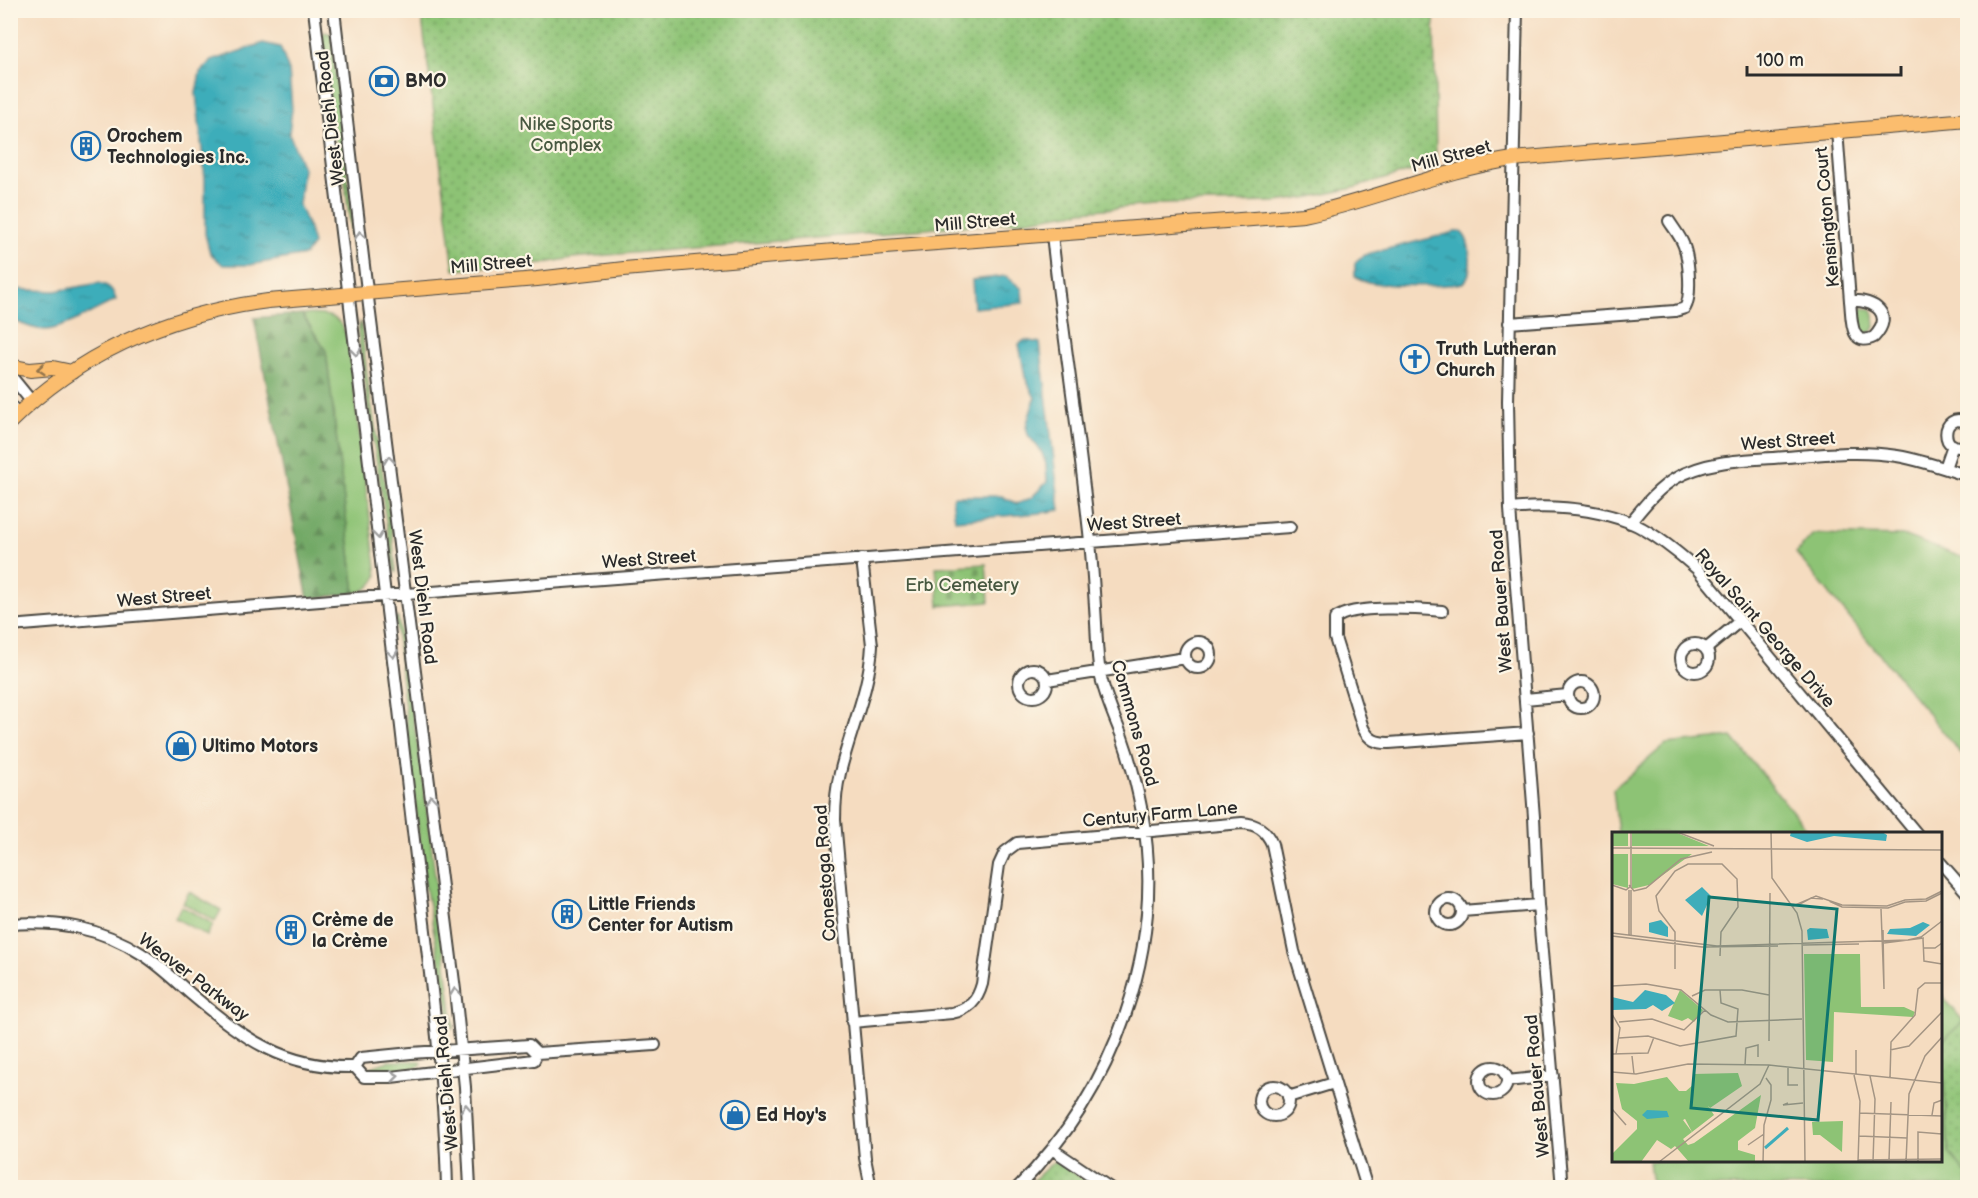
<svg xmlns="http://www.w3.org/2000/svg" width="1978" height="1198" font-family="'Balsamiq Sans',sans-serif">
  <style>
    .grass { fill: #8dc375; stroke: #5c7750; stroke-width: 1.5 }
    .forest { fill: url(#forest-firs); stroke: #4e6a48; stroke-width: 1.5 }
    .cemetery { fill: url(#cemetery-stones); stroke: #5c7750; stroke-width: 1.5 }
    .park { fill: url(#park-dots); stroke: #5c7750; stroke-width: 1.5 }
    .water { fill: url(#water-ripples); stroke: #346c72; stroke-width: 1.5 }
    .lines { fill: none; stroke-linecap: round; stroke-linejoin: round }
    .minor-casing { stroke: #494641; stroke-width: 14 }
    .major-casing { stroke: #494641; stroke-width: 16 }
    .minor { stroke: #fff; stroke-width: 10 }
    .major { stroke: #fbbd6e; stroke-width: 14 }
    .oneway { stroke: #a0a0a0 }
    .oneway2 { stroke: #93744c }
    .labels { text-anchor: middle; stroke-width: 4.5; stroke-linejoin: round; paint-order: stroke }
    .poi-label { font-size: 18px; font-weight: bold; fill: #2b2b2b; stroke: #fcf5e5; text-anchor: start }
    .street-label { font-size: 18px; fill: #2b2b2b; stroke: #fcf5e5 }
    .park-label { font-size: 18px; fill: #485941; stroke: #fcf5e5 }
    .inset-river { fill: none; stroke: #3eadba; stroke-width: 3 }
    .inset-road { fill: none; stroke: #a49584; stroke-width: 1.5 }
    .view { fill: #0f766e; fill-opacity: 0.15; stroke: #0f766e; stroke-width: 3 }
    .inset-edge { fill: none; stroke: #2b2b2b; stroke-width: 3 }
  </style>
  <defs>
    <pattern id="forest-firs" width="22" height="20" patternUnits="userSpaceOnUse" patternTransform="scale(1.5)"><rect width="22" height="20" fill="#72a966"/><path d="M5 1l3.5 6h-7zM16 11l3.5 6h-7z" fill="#5e8a54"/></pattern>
    <pattern id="cemetery-stones" width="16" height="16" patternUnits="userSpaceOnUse" patternTransform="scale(1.5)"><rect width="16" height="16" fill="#8dc375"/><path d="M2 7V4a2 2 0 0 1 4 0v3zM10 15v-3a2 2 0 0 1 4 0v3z" fill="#739f60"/></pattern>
    <pattern id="park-dots" width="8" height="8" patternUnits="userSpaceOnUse" patternTransform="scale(1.5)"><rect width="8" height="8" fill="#8dc375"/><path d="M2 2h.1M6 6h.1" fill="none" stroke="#739f60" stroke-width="1.8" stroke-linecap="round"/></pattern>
    <pattern id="water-ripples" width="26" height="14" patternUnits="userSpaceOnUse" patternTransform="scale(1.5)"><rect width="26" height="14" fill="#3eadba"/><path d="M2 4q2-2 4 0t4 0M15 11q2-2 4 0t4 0" fill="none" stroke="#348d97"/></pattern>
  </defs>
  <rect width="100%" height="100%" fill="#fcf5e5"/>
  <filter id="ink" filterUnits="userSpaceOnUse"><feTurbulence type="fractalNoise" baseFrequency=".0167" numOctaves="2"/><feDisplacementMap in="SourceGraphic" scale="12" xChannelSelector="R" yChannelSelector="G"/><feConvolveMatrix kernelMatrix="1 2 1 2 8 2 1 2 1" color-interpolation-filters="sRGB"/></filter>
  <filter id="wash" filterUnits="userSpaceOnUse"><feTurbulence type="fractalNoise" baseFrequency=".008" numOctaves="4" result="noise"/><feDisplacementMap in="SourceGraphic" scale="24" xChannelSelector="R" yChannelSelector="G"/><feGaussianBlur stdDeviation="1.35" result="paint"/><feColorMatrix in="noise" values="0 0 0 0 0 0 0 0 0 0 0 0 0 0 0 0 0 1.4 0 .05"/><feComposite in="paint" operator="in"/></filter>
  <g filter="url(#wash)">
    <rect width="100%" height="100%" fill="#f5dcc0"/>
    <path class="grass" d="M325 32 331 34 358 266H355L344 176 332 123 322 35Z
      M1862 308 1871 309 1874 315 1875 327 1871 333H1863L1857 328V313Z
      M302 314C329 315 340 312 348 341L377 576C372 586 366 591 355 593L326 351Z
      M360 322 361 323 369 391 391 521 396 572 394 571 369 414 358 333Z
      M1813 534 1905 536 1967 559V761L1796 553Z
      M395 618H398L405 670 422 771 454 1028 452 1029 423 874Z
      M1732 737 1810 833H1618L1613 789 1666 744Z
      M189 892 221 910 215 921 183 903Z
      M181 906 213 924 207 936 175 918Z
      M1941 994 1964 1022 1941 1043 1949 1152 1967 1175V1187H1652L1649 1161 1940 1160Z
      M388 1061H420L422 1064C409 1074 386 1072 369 1073L365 1071 366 1069Z"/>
    <path class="forest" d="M302 314 326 351 355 593 308 599 254 318Z"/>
    <path class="cemetery" d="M986 564 989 602 939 606 936 567Z"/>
    <path class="park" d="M421 11H1434L1436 164 1353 188 1311 197 1277 202 1166 204 1082 211 1023 221 572 258 545 263 454 270Z
      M1967 1018V1175L1949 1152 1941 1042Z
      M1053 1162 1062 1163 1093 1187H1026Z"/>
    <path class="water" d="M263 43 280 47 289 71 292 109 289 133 303 168 299 205 309 229 313 244 305 255 250 265H223L210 253 205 234V179L196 93 200 72 211 61Z
      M1459 231C1472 237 1473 271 1465 282 1447 288 1387 286 1368 282 1363 281 1359 279 1355 276 1354 261 1354 261 1367 254Z
      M1006 276 1022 289 1023 303 974 308 972 280Z
      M99 283C110 286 113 289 116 300 97 309 66 328 46 330 34 330 21 324 11 319V289L55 291Z
      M1025 340 1040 343 1060 510 1041 513 955 520 952 498 955 496H1002L1017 504 1031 498 1047 482 1046 464 1041 451 1028 435 1026 426 1035 398 1025 377 1019 344Z"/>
  </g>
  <g filter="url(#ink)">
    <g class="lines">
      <g class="minor-casing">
        <path id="minor" d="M314 10C344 279 381 546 411 814 425 938 444 1062 447 1188
          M334 10 365 274 455 990 465 1087 470 1188
          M1517 10 1508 401 1510 509 1534 817 1538 905 1562 1188
          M1837 130 1850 301C1852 316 1849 349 1874 337 1895 315 1875 299 1850 301
          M1509 323 1675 311 1685 308C1692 296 1689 260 1684 246 1681 237 1674 229 1669 221
          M10 375 32 402
          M10 404 18 414
          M1968 423C1939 408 1939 459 1968 444
          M1945 468 1953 445
          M1510 509C1550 505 1592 508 1629 522 1650 530 1680 554 1697 569L1917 834
          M1630 523C1644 506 1657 489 1676 478 1709 459 1751 460 1787 457 1823 454 1861 450 1897 456 1921 460 1944 468 1968 476
          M862 559 872 645C870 689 850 730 840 773 836 789 835 804 835 820L865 1158 871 1188
          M1442 611C1419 609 1351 604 1335 619V638L1363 728C1369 740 1376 743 1389 743L1528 733
          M10 626 419 593 1290 527
          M1185 655a13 13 0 1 1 26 0a13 13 0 1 1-26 0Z
          M1681 658a14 14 0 1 1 28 0a14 14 0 1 1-28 0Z
          M1706 649 1740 621
          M1019 683a14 14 0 1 1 28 0a14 14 0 1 1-28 0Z
          M1047 680 1185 658
          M1568 695a13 13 0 1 1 26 0a13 13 0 1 1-26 0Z
          M1525 699 1568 695
          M1940 862 1968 894
          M1436 912a13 13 0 1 1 26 0a13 13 0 1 1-26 0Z
          M1462 911 1538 905
          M10 924C59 921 100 927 142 954 160 965 176 981 192 995 243 1038 285 1069 355 1067
          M852 1022 952 1013C969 1009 977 1002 982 984L999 865 1005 852 1017 843 1242 823C1257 824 1266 830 1272 844L1294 951 1367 1188
          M355 1067 361 1058 411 1053 529 1045 537 1053 655 1045
          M355 1067 364 1077H391L534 1060 537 1053
          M1479 1081a14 14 0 1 1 28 0a14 14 0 1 1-28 0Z
          M1507 1081 1553 1076
          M1259 1101a15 15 0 1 1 30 0a15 15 0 1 1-30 0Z
          M1288 1097 1334 1083
          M1052 1149 1110 1188
          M1017 1188C1114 1092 1167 948 1142 812 1137 786 1130 759 1121 734 1113 714 1104 694 1100 673 1097 656 1097 639 1096 623 1094 589 1092 556 1088 523 1078 426 1062 330 1052 234"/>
      </g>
      <g class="major-casing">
        <path id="major" d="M10 366 30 370 53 368 72 372
          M10 422C81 352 170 314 268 301L537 279 624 269 846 250 1304 215C1375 200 1441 170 1513 159L1968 120"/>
      </g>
      <use href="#minor" class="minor"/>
      <use href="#major" class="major"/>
    </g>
    <defs><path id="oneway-chevron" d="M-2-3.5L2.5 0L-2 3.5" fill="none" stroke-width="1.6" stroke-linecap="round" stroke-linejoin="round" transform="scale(1.5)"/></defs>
    <g class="oneway">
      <use href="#oneway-chevron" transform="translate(360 235) rotate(-97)"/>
      <use href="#oneway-chevron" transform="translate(356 352) rotate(83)"/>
      <use href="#oneway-chevron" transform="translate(389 460) rotate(-97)"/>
      <use href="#oneway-chevron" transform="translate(378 535) rotate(83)"/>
      <use href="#oneway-chevron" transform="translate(393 654) rotate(83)"/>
      <use href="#oneway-chevron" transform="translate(431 799) rotate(-97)"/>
      <use href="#oneway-chevron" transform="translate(455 992) rotate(-97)"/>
      <use href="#oneway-chevron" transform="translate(395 1076) rotate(-7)"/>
      <use href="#oneway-chevron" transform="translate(466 1108) rotate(-93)"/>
    </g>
    <use class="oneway2" href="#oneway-chevron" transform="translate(41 369) rotate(176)"/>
  </g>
  <defs>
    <g id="bank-ring" transform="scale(1.5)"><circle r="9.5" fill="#fcf5e5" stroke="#1f6fb2" stroke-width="1.5"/><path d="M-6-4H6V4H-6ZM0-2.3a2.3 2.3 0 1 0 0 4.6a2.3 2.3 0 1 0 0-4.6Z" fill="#1f6fb2"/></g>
    <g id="building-ring" transform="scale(1.5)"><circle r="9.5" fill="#fcf5e5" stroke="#1f6fb2" stroke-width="1.5"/><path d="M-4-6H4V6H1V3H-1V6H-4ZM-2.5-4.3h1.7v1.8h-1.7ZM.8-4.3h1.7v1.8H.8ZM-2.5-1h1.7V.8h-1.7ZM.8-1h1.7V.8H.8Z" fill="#1f6fb2"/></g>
    <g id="church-ring" transform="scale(1.5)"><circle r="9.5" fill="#fcf5e5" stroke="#1f6fb2" stroke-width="1.5"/><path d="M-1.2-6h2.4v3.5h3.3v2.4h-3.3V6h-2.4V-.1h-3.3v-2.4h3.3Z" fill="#1f6fb2"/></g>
    <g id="shop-ring" transform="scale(1.5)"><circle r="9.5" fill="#fcf5e5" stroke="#1f6fb2" stroke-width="1.5"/><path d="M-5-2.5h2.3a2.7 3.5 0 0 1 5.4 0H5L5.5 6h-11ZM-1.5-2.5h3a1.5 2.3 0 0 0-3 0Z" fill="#1f6fb2"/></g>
  </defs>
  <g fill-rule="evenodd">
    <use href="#bank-ring" x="384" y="81"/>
    <use href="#building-ring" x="86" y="146"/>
    <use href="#church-ring" x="1415" y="359"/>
    <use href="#shop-ring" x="181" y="746"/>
    <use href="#building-ring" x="567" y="914"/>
    <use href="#building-ring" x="291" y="930"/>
    <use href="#shop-ring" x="735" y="1115"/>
  </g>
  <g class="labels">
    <g class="poi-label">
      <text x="405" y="87">BMO</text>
      <text x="107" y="142">Orochem<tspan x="107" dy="21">Technologies Inc.</tspan></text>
      <text x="1436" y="355">Truth Lutheran<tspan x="1436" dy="21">Church</tspan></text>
      <text x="202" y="752">Ultimo Motors</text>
      <text x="588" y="910">Little Friends<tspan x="588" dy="21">Center for Autism</tspan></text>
      <text x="312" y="926">Crème de<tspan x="312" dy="21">la Crème</tspan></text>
      <text x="756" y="1121">Ed Hoy's</text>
    </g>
    <g class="street-label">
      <text transform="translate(330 118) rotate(-97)" y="6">West Diehl Road</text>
      <text transform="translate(1451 156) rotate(-15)" y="6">Mill Street</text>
      <text transform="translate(1827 217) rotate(-95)" y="6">Kensington Court</text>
      <text transform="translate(975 222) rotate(-5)" y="6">Mill Street</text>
      <text transform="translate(491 264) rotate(-5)" y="6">Mill Street</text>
      <text transform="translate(1788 441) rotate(-4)" y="6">West Street</text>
      <text transform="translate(1134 522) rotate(-4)" y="6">West Street</text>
      <text transform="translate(649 559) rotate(-4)" y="6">West Street</text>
      <text transform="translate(164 597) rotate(-5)" y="6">West Street</text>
      <text transform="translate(423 597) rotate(83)" y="6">West Diehl Road</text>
      <text transform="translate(1501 601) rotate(-94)" y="6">West Bauer Road</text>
      <text transform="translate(1765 628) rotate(49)" y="6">Royal Saint George Drive</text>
      <text transform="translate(1135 723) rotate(74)" y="6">Commons Road</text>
      <text transform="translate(1160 814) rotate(-5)" y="6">Century Farm Lane</text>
      <text transform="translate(825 873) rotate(-94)" y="6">Conestoga Road</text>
      <text transform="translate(194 977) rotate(37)" y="6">Weaver Parkway</text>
      <text transform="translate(446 1083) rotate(-95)" y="6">West Diehl Road</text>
      <text transform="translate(1537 1086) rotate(-95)" y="6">West Bauer Road</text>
    </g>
    <g class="park-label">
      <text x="566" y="130">Nike Sports<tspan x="566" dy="21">Complex</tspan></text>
      <text x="962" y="591">Erb Cemetery</text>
    </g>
  </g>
  <g transform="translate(1612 832)">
    <rect width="330" height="330" fill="#f5dcc0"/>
    <path d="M0 0H16V14H0ZM20 0H63L97 14H20ZM0 22H16V56L0 52ZM20 22H80L37 53 20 57ZM126 241 130 254 98 276 96 274 71 288 80 300 71 307 76 313 82 311 149 263 143 296 126 309V318L143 323V330H77L63 314 59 317 45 308 29 330H0V322L25 297V289L10 277 4 251 22 252 55 245 67 259H74L82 252 81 242Z" fill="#8dc375"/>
    <path d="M192 122H248L249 175H292L303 180 301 185 222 180 221 230 194 228ZM68 158 91 178 82 190 76 186 70 189 56 184ZM84 274H96L102 283 80 300 71 283ZM231 289 230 320 208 303H201L200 290Z" fill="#8dc375"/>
    <path d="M179 0H270L275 3 274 9 222 4 195 10 178 4ZM90 55 99 64 90 84 73 68ZM49 88 56 95V105L37 100V91ZM311 90 318 93 304 104 275 102 278 97 298 96ZM198 96 215 97 217 106 196 108 195 98ZM33 158 54 163 63 171 50 179 41 173 34 177 0 178V165L21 170ZM35 278 55 279 57 285 35 287 30 283Z" fill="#3eadba"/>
    <path class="inset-river" d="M153 316 176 296"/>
    <path class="inset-road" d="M65 0 102 14M159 0 160 46 185 81 190 99 193 330M0 16 330 18M0 53 14 58 19 54M17 53 22 59 34 56 69 27 100 20M19 55V0M17 58V104M217 69 230 75 276 76 293 70 314 69 330 61M186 73 199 66 211 67M181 74 204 64 230 73 275 74 293 68 314 67 330 59M269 77 272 157M271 98 272 157M0 101 105 114 296 108 309 105 330 89M0 104 90 115 166 114M19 104V58M311 107 312 129 330 132M272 111 312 106M191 113 247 112M312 116H323L330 111M63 137V100L47 79 44 64 63 39 76 32H110L125 47 126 75 109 100 108 124M0 154 34 152 69 158 99 183 116 190 190 187M80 164 93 158H130L157 163M0 182 8 196 4 222M7 190 40 187 72 198 93 178M7 206 36 204 68 214 124 204 126 177 109 171 108 158M157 209 158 61M278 218 297 214 330 180M0 222 36 221 42 205M20 224 22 242M133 233 134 216 146 213V225M176 235V253H186M0 240 24 242 76 232 157 233 330 251M244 242V218M242 243 248 269 246 330M258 244 263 267 261 330M278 246 279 210 303 183 306 157 313 151H330M176 271 171 273 191 271M0 277 14 293M247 281 330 284M320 283 322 271 330 268M247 304 295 306M136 313 152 302M246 328 330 327M277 328 279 270M306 329V300L330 302M47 330 148 252 157 233M151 330 152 293 159 268V253L154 246M294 330 297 262 313 224 330 205"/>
    <path class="view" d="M97 65 225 77 206 288 79 276Z"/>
    <rect width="330" height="330" class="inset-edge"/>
  </g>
  <rect width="1978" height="1198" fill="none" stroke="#fcf5e5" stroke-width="36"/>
  <path d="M1747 66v9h154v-9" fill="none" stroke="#2b2b2b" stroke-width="3"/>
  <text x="1756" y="66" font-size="18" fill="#2b2b2b" stroke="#fcf5e5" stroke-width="4.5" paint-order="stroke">100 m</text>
</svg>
